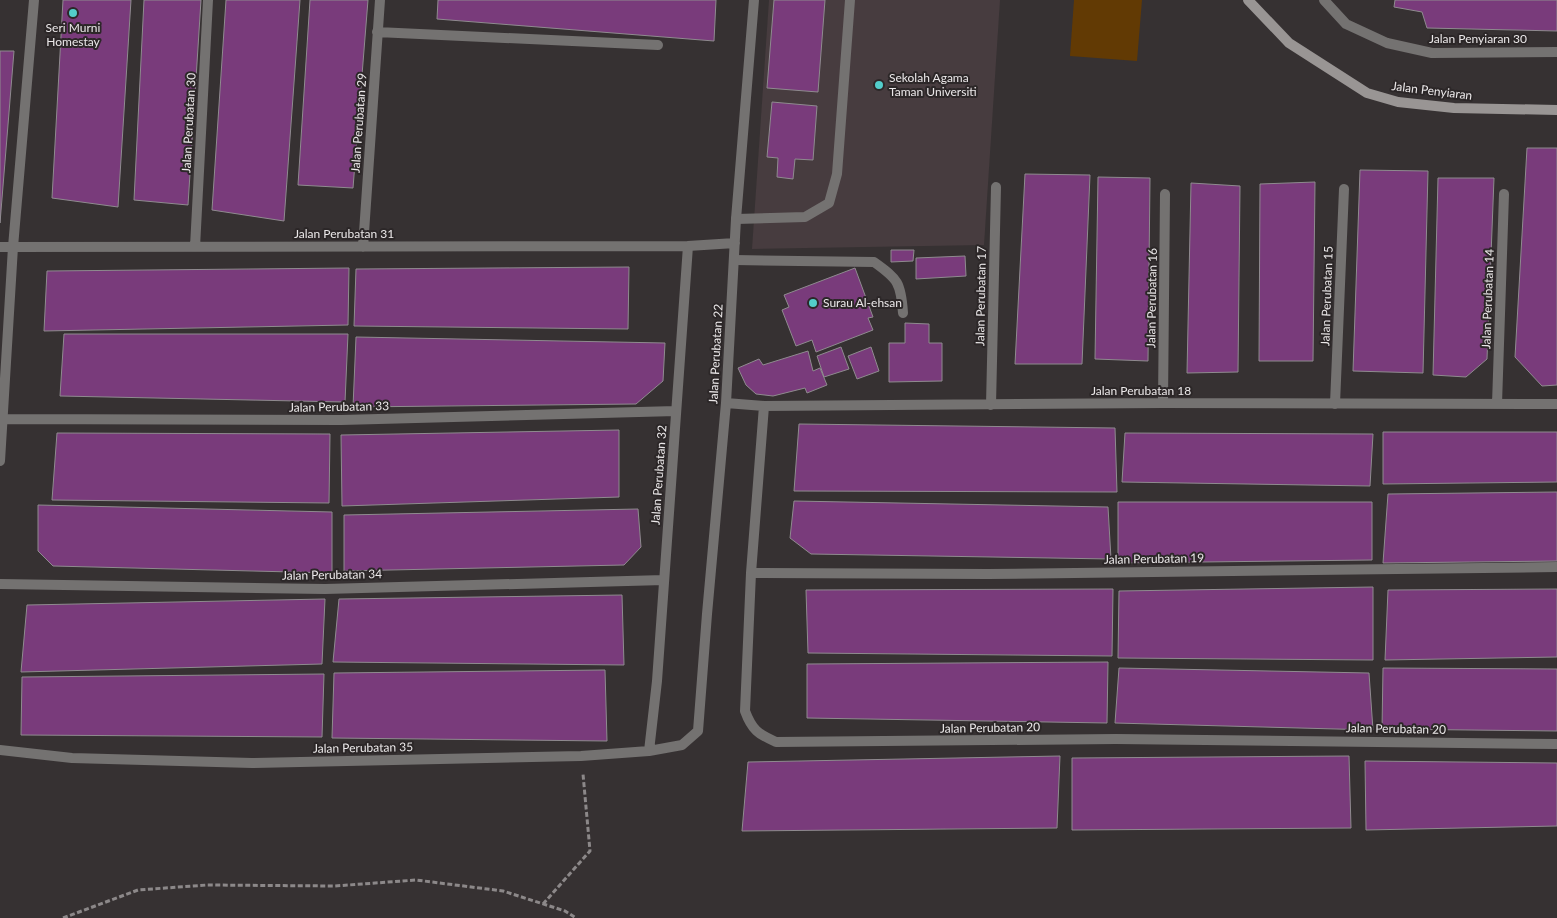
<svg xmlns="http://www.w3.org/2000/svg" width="1557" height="918" font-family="Lato,sans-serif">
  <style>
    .built { fill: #473c3f }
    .green { fill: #623a04 }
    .building { fill: #793b7b; stroke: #8f8b8f }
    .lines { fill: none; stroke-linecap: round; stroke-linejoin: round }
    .path { stroke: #8c8889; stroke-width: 3; stroke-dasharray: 5 2.5; stroke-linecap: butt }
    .lane { stroke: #747271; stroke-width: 10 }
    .street { stroke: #747271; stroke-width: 10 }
    .secondary { stroke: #999594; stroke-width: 10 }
    .poi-dot { fill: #53cdcb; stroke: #2c2728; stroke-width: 2 }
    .labels { text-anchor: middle; stroke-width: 4; stroke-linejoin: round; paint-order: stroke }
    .poi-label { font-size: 12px; fill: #ebe8e9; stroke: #2c2728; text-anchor: start }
    .street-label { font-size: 12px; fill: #ebe8e9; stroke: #2c2728 }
  </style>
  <rect width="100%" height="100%" fill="#363132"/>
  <path class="built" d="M769 0H1000L984 245 752 249Z"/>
  <path class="green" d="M1074 0H1142L1137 61 1070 56Z"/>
  <path class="building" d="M63 0H131L118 207 52 198Z
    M144 0H201L188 205 134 200Z
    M226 0H300L284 221 212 210Z
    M310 0H368L353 188 298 185Z
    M438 0H716L714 41 437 19Z
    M774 0H825L818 92 767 88Z
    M1395 0H1557V31L1427 28 1422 12 1394 7Z
    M0 51H14L0 223Z
    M772 102 817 106 813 160 795 159 793 179 777 177 778 158 767 157Z
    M1527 148H1557V385L1542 386 1515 357Z
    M1360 170 1428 171 1423 373 1353 371Z
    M1025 174 1090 175 1082 364H1015Z
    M1098 177 1150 178 1148 361 1095 359Z
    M1438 178H1494L1487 359 1466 377 1433 375Z
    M1315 182 1313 361H1259L1260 184Z
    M1191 183 1240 186 1238 372 1187 373Z
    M891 250H914L913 261 891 262Z
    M965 256 966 276 916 279V258Z
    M629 267 628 329 354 326 356 269Z
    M349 268 348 325 44 331 47 271Z
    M855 268 873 317 868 318 873 330 816 352 812 340 796 346 782 310 789 307 784 295Z
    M905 323 929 324V343H942V381L889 382V343H905Z
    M64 334H348L345 402 60 396Z
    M356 337 665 343 663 381 636 404 353 407Z
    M841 347 849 369 824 377 817 356Z
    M871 347 879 371 857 379 848 356Z
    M808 351 813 371 820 368 827 385 807 393 805 388 773 396 756 394 746 385 738 368 759 359 763 365Z
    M799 424 1115 428 1117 492 794 491Z
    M619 430V497L342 506 341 435Z
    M1383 432H1557V482L1383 484Z
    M57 433 330 434 329 503 52 500Z
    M1125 433 1373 434 1370 486 1122 482Z
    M1557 492V561L1383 563 1388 494Z
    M794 501 1108 507 1111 559 811 554 790 538Z
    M1118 502H1372V560L1118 563Z
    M38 505 332 512V573L53 566 38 551Z
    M638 509 641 547 624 565 344 571V515Z
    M1373 587V660L1118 658 1119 591Z
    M1113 589 1112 656 808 653 806 590Z
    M1557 589V657L1385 660 1388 590Z
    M622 595 624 665 333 662 339 599Z
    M325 599 322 664 21 672 27 605Z
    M1108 662 1107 723 807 718V664Z
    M1119 668 1369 673 1373 730 1115 723Z
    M1383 668 1557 669V731L1382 729Z
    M605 670 607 741 332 738 334 673Z
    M324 674 322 737 21 735 22 677Z
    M1060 756 1057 828 742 831 748 762Z
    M1349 756 1351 828 1072 830V758Z
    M1365 761 1557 763V826L1366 830Z"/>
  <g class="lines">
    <path class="path" d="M543 904 590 851 583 774
      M63 918 138 890 207 885 335 886 416 880 503 891 565 911 576 918"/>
    <path class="lane" d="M736 219 805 217 829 203 837 174 850 0
      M735 260 874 262C898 279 901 283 903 313"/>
    <path class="street" d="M1324 0 1346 24 1387 43 1432 53 1557 52
      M377 32 658 45
      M0 247 688 246
      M195 247 208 0
      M363 247 380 0
      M726 403 764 406 1163 403 1557 404
      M1163 403 1165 194
      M1335 404 1344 189
      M1497 404 1504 194
      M991 405 996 187
      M764 406 751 573 745 711C752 730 758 734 776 742L1116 739 1557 744
      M0 419 341 420 676 411
      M0 461 13 247 34 0
      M751 573 988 574 1557 567
      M0 584 325 589 664 580
      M0 750 72 758 252 763 581 756 649 751 682 745 698 731 707 614 726 403 736 219 754 0
      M649 751 657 681 688 246 735 243"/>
    <path class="secondary" d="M1248 0 1289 43 1367 93 1398 102 1454 108 1557 110"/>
  </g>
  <g class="poi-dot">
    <circle cx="73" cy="13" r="5"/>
    <circle cx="879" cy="85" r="5"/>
    <circle cx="813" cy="303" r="5"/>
  </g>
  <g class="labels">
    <g class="poi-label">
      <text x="73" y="32" text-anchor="middle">Seri Murni<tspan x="73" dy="14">Homestay</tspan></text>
      <text x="889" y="82">Sekolah Agama<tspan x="889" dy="14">Taman Universiti</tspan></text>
      <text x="823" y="307">Surau Al-ehsan</text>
    </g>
    <g class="street-label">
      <text x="1478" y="43">Jalan Penyiaran 30</text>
      <text transform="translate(1432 91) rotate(7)" y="4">Jalan Penyiaran</text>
      <text transform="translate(189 123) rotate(-87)" y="4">Jalan Perubatan 30</text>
      <text transform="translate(359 123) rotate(-86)" y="4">Jalan Perubatan 29</text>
      <text x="344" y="238">Jalan Perubatan 31</text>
      <text transform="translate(981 296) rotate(-89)" y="4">Jalan Perubatan 17</text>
      <text transform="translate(1327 296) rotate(-88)" y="4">Jalan Perubatan 15</text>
      <text transform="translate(1152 298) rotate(-89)" y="4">Jalan Perubatan 16</text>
      <text transform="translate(1488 299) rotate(-88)" y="4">Jalan Perubatan 14</text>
      <text transform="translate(716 354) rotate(-87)" y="4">Jalan Perubatan 22</text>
      <text x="1141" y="395">Jalan Perubatan 18</text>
      <text transform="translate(339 407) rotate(-1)" y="4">Jalan Perubatan 33</text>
      <text transform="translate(659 475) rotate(-86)" y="4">Jalan Perubatan 32</text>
      <text transform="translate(1154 559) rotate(-1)" y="4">Jalan Perubatan 19</text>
      <text transform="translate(332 575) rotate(-1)" y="4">Jalan Perubatan 34</text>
      <text transform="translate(990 728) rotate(-1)" y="4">Jalan Perubatan 20</text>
      <text transform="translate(1396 729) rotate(1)" y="4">Jalan Perubatan 20</text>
      <text transform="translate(363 748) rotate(-1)" y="4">Jalan Perubatan 35</text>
    </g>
  </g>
</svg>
